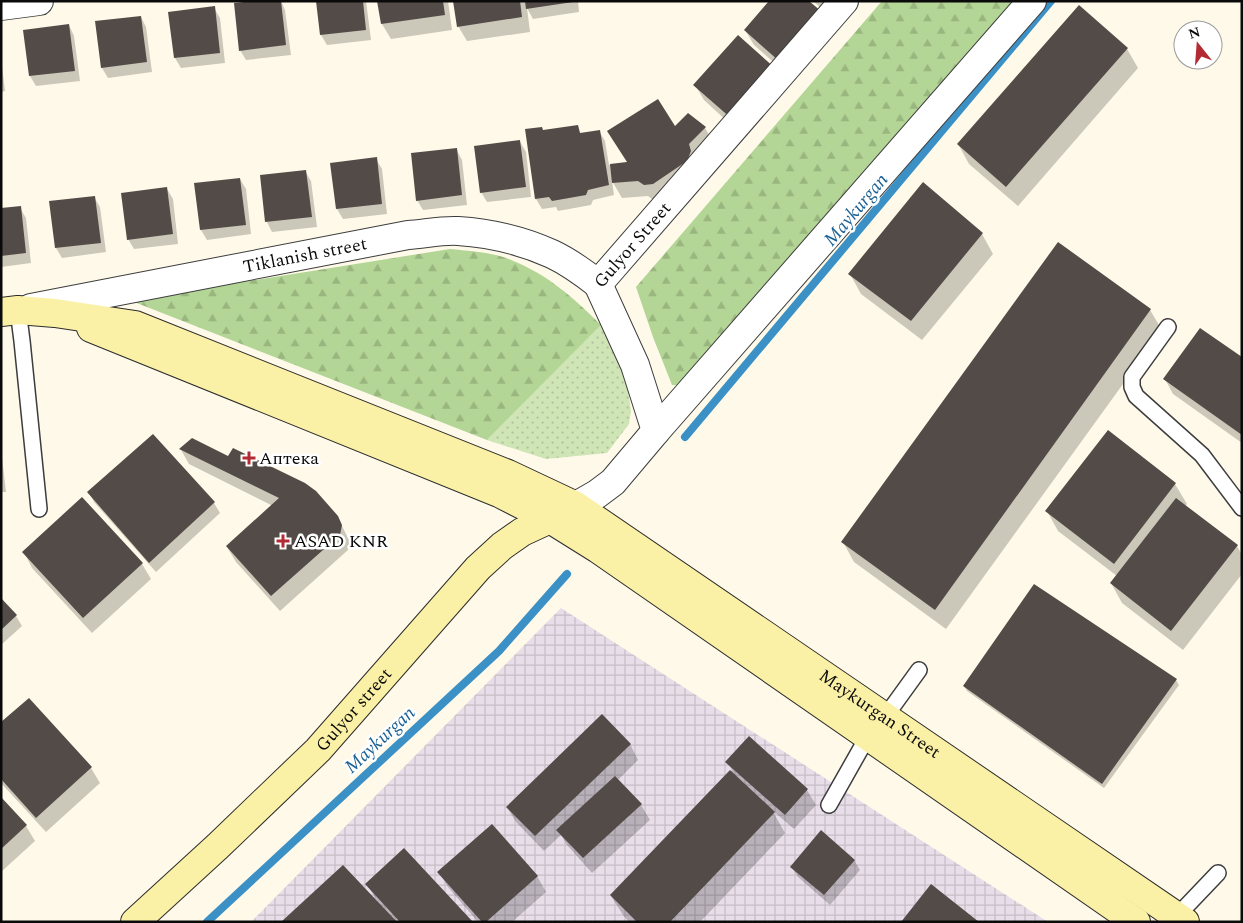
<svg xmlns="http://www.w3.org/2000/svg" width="1243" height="923" font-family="Spectral,serif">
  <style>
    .industrial { fill: url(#industrial-grid) }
    .grass { fill: url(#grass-dots) }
    .forest { fill: url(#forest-firs) }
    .shadow { fill: #0003 }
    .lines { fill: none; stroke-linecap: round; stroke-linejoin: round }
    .stream { stroke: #3b90c6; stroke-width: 8 }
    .building { fill: #524b47 }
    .lane-casing { stroke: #3d3d3d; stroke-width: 18 }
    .street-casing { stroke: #3d3d3d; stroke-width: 30 }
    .secondary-casing { stroke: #2c2c2c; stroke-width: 30 }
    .lane { stroke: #fff; stroke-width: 15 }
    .street { stroke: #fff; stroke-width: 28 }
    .secondary { stroke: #fbf1a6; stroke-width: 28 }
    .poi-dot { fill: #b22a32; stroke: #fff; stroke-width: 2 }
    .labels { text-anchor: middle; stroke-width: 5; stroke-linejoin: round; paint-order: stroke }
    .street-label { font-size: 18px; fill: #0a0a0a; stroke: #fff }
    .poi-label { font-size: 18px; fill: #0a0a0a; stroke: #fff; text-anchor: start }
    .water-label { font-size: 19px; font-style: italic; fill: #1b6194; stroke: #fff }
  </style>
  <defs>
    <pattern id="industrial-grid" width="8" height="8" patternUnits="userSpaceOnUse" patternTransform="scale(1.25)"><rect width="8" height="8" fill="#e8dee9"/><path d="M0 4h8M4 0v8" fill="none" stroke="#c6bdc6"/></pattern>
    <pattern id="grass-dots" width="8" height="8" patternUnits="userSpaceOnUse" patternTransform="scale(1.25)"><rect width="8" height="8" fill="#cfe5b5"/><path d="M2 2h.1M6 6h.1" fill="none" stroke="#b0c39a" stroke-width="1.8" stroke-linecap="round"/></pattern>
    <pattern id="forest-firs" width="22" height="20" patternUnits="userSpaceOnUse" patternTransform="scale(1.25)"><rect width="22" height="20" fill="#b3d595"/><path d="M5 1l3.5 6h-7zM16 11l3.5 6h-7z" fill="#99b67f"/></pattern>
  </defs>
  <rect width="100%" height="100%" fill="#fef9e8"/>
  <path class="industrial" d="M561 608 1048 922H251Z"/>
  <path class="grass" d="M601 325 615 347 627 384 631 411 629 424 607 453 546 459 487 440Z"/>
  <path class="forest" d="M882 1H1018L689 386 672 385 653 337 636 287Z
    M450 249C470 251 492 252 511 260 547 274 574 298 601 325L487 440 129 300Z"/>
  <path class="shadow" d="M281 1 285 10 291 55 246 60 240 50Z
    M317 1H366L371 40 327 45 321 35Z
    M379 1H448L452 30 391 39 382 24Z
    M455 1H578L579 12 533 19 527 8 530 32 467 41 458 26Z
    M770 1 788 75 754 45 745 30Z
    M813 1H852L835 20Z
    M214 8 220 18 225 63 181 68 175 58 170 13Z
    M141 17 146 27 152 72 108 78 102 68Z
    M69 25 74 36 80 81 36 86 30 76 24 31Z
    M738 37 741 134 704 100 695 85Z
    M1127 49 1138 68 1018 206 969 164 958 144Z
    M1 58 5 91 1 92Z
    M577 127 581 134 599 131 605 141 609 165 628 163 674 128H705L714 143 653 200 648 196 622 198 612 181 614 195 593 200 591 205 558 211 556 207 542 209 536 199 543 132Z
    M520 142 526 152 531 197 487 202 481 192Z
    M456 149 462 160 467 205 423 210 417 200Z
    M376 159 382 169 387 214 343 219 337 209 332 164Z
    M305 171 311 181 317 227 272 232 267 222Z
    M240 179 246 189 251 234 207 240 201 230Z
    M167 189 173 199 178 244 134 249 128 239Z
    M94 197 100 207 106 252 62 258 56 248Z
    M20 208 26 218 31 263 1 267V210Z
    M982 234 993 254 922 340 861 294 850 274Z
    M1058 244 1150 310 1162 330 946 629 854 562 843 542Z
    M1242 359V443L1173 394 1165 379Z
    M152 435 214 503 220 513 156 572 94 502 89 492Z
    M1 449 6 492H1Z
    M181 450 337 516 350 542 348 550 280 611 236 562 227 547 273 506 189 464Z
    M1175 484 1187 504 1185 506 1237 546 1242 555V574L1183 650 1122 603 1111 583 1117 576 1058 531 1047 511Z
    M24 552 142 564 151 579 92 633 32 568Z
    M1035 586 1176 680 1179 685 1104 788 967 691 964 686Z
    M1 600 16 616 22 626 1 645Z
    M1 724 91 768 100 783 46 832 1 783Z
    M749 737 807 790 816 805 794 829 772 810 785 833 700 922H629L623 915 611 896 732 770 727 762Z
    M630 744 638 760 618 780 641 805 650 820 592 873 567 845 561 835 544 851 516 822 507 807Z
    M1 799 26 826 35 841 1 872Z
    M854 860 860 870 830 905 798 877 792 867Z
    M439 872 537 876 546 892 512 922H478L448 887Z
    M367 884 471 922H283L377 901Z"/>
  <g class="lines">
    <path class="stream" d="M685 437 1051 1
      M207 922 499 651 567 574"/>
  </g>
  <path class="building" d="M254 1H281L286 45 239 51 234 3Z
    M316 1H363L366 30 320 35Z
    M377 1H443L445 15 381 24Z
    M453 1H520L522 17 457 27Z
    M525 1H573V2L526 9Z
    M769 1H809L822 12 779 61 744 30Z
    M1079 5 1128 48 1006 187 957 144Z
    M215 6 220 53 174 58 168 12Z
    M141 16 147 62 101 68 95 21Z
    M69 24 75 71 29 76 23 30Z
    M738 35 776 69 732 119 693 85Z
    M658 99 675 126 688 113 706 127 689 144 691 151 687 161 653 184 644 185 638 181 612 183 610 164 627 162 607 131Z
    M578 125 580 133 600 130 609 185 588 190 586 195 552 201 549 197 535 199 525 129 542 127 543 130Z
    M520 140 526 187 480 193 474 146Z
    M457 148 462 195 416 201 411 153Z
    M377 157 382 204 336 209 330 163Z
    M306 170 312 217 265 222 260 175Z
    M240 178 246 225 200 230 194 183Z
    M923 182 983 233 911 321 848 274Z
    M167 187 173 234 127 240 121 193Z
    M95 196 101 243 55 248 49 201Z
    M21 206 26 253 1 256V208Z
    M1058 242 1151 309 935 610 841 542Z
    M1200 328 1242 357V435L1163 379Z
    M1108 430 1176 483 1114 564 1045 511Z
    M153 434 215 502 149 563 87 492Z
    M192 438 228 456 233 448 305 483 316 491 338 516 342 525 340 535 271 596 226 546 279 498 179 449Z
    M82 497 143 563 83 618 22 552Z
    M1176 498 1238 545 1171 631 1110 583Z
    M1034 584 1177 679 1102 784 963 686Z
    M1 598 17 615 1 630Z
    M29 698 92 767 36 818 1 779V722Z
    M602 714 631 744 535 836 506 807Z
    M749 736 808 789 785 815 725 762Z
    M730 770 775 812 670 922H637L610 895Z
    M615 776 642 804 583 858 556 830Z
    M1 797 27 825 1 849Z
    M492 824 538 876 486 922H482L437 872Z
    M821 830 855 860 824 895 790 867Z
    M404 848 473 922H400L365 884Z
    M343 865 397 922H281Z
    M931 884 979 922H901Z"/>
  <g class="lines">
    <g class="lane-casing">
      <path id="lane" d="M18 310 22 341 39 509
        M1168 327 1132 377V387L1136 396 1202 455 1242 508
        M885 717 919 670
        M829 805 868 736
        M1177 916 1218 873"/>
    </g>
    <g class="street-casing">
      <g id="street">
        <path d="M1 6 39 1"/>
        <path id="s1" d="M598 284 844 1"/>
        <path id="s2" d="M31 308 408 235C424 234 442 230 458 231 490 233 523 241 552 254 569 262 584 273 598 284"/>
        <path d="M656 431 1032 1"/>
        <path d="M576 506 597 494 613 482 656 431 635 365 598 284"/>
      </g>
    </g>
    <g class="secondary-casing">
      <g id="secondary">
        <path id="s3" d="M1 312 18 310 55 313 135 325 508 474 576 506 1185 922"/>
        <path d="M91 328 499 493 550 519 598 549 1136 922"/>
        <path id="s4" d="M135 922 218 846 318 750 478 568 502 546 522 532 561 514"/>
      </g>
    </g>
    <use href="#lane" class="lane"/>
    <use href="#street" class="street"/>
    <use href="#secondary" class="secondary"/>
  </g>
  <g class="poi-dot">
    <path d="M246.5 450.5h5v5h5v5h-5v5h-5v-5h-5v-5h5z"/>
    <path d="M280.5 533.5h5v5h5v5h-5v5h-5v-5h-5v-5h5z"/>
  </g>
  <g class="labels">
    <g class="street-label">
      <text dy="6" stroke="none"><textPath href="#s1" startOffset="52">Gulyor Street</textPath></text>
      <text dy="6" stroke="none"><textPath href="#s2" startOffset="279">Tiklanish street</textPath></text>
      <text dy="6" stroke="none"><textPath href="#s4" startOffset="305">Gulyor street</textPath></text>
      <text dy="6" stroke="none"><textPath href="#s3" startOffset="980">Maykurgan Street</textPath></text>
    </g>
    <g class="poi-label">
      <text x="259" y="464">Аптека</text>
      <text x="294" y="547">ASAD KNR</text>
    </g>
    <g class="water-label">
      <text transform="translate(855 209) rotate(-50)" y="7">Maykurgan</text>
      <text transform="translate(379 739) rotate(-43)" y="7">Maykurgan</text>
    </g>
  </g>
  <rect width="1243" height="923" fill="none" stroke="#0a0a0a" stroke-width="5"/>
  <g transform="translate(1198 45) rotate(343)"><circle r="24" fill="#ffffff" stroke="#9d9d9d"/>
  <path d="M0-4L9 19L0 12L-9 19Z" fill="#b22a32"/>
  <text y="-8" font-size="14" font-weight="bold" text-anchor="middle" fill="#0a0a0a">N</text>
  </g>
</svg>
